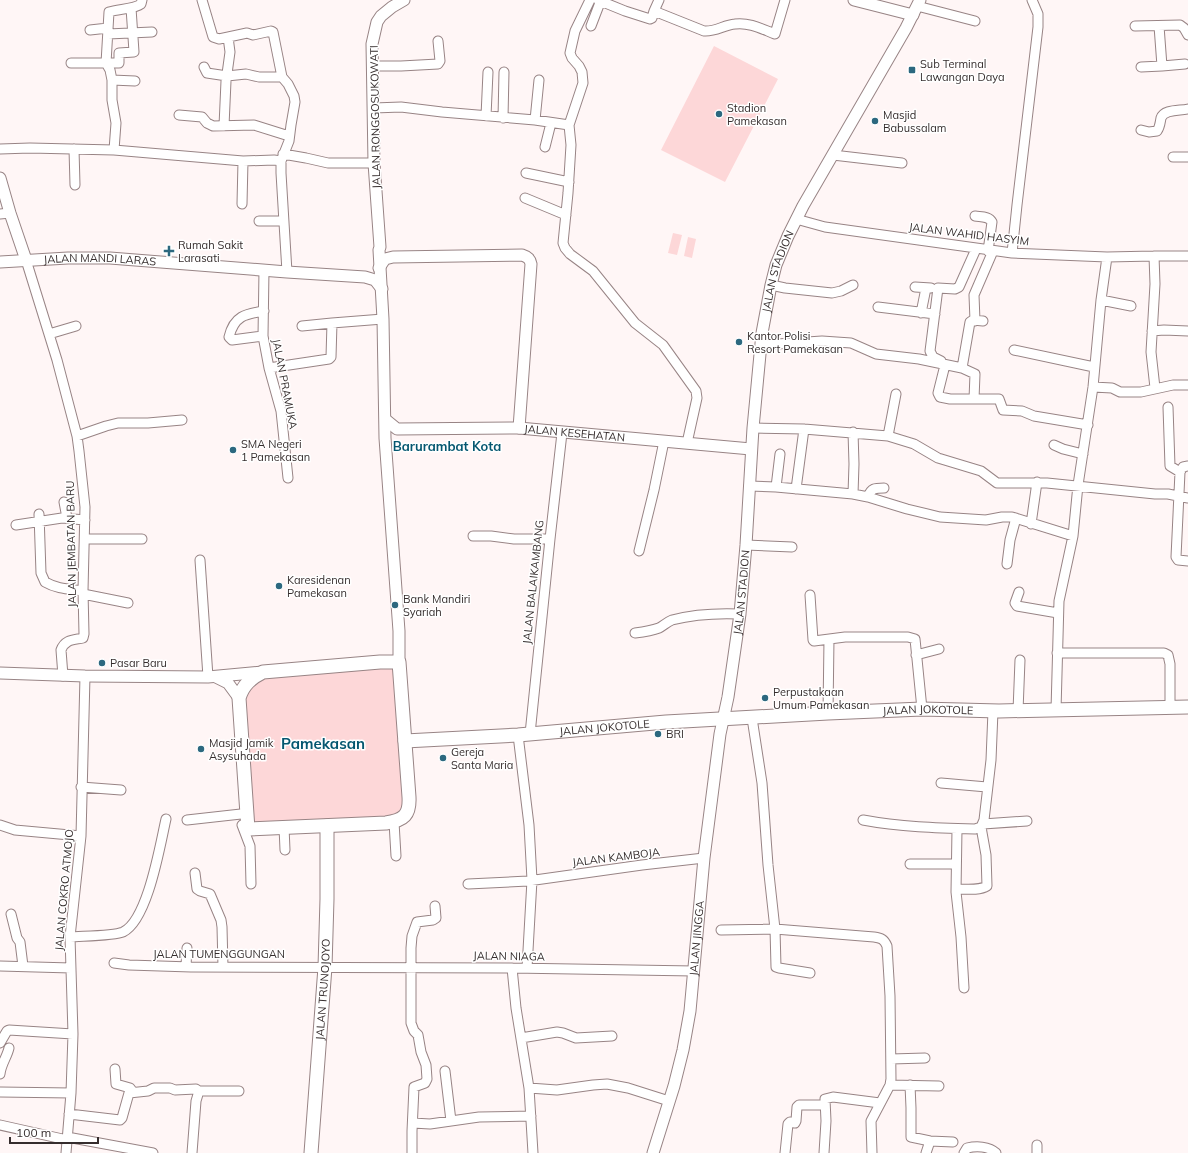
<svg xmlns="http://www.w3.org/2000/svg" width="1188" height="1153" font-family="Mulish,sans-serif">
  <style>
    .green { fill: #fdd7d8 }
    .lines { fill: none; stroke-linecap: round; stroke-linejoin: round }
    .minor-casing { stroke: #988485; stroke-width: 11 }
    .major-casing { stroke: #988485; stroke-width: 13 }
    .highway-casing { stroke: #988485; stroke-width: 15 }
    .minor { stroke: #fff; stroke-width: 9 }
    .major { stroke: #fff; stroke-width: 11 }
    .highway { stroke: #fff; stroke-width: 13 }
    .poi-dot { fill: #2c687f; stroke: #fff; stroke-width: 1.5 }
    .labels { text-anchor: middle; stroke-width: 3; stroke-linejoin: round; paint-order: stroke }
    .poi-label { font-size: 11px; fill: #352d2d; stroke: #fff; text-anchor: start }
    .street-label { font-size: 11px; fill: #352d2d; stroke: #fff }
    .quarter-label { font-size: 13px; font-weight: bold; fill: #055770; stroke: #fff }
    .district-label { font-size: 15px; font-weight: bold; fill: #055770; stroke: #fff }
  </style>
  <rect width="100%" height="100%" fill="#fff6f6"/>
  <path class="green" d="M714 46 778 79 725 182 661 150Z
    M673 233 682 235 677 255 668 253Z
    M688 237 696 239 692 258 684 256Z
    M390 667 393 670 406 794 401 813 395 816 250 824 239 695 247 678Z"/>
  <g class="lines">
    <g class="minor-casing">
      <path id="minor" d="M202 0 213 37 219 39 247 33 253 35 271 31 273 32 282 77 288 84 294 96 295 102 291 125 289 141 281 161
        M590 0 575 31 570 53 572 58 579 66 582 72 583 83 569 125 571 145 568 193 563 243 565 248 570 254 593 271 635 323 663 345 696 391 697 398 687 443
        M598 0 625 11 650 19 652 18 654 11 704 31C715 32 724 25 735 24 749 22 762 29 775 34L785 0
        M917 6 975 21
        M654 11 659 0
        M591 26 601 0
        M1135 26 1180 25 1184 28 1188 35
        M90 30 108 28
        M108 34 152 32
        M71 63H119V53L134 52 131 8
        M372 66H401L438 64 440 61 438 41
        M1162 66 1185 64
        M204 67 207 73 227 76 246 74 259 77H282
        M1141 67 1162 66 1159 26
        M112 80 135 81
        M374 108 401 107 442 112 535 120 569 125
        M179 115 202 117 207 123 213 126 254 125 289 136
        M486 116 488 72
        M503 118 504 72
        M535 120 539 80
        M224 126 226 81 230 52 228 37
        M1141 130 1149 132 1157 131C1160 127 1160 123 1161 118 1164 109 1180 111 1188 109
        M545 147 551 123
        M0 149 30 148 114 150 243 161 274 160 281 161V173L287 272
        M74 149 75 185
        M114 150 116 123 112 100V80L110 70 106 63 109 12C118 9 135 9 141 4L142 0
        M283 154 306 158 328 163H374
        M833 155 902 163
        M1173 157H1188
        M526 173 569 182
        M525 198 566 215
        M242 204 243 161
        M0 214 10 213
        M975 216C981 217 989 216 992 222L988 251
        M796 219 825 227 1012 253 1107 257 1154 256H1188
        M259 221H284
        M1012 253 1017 205 1038 27V14L1032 0
        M1154 256 1155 284 1151 352 1155 388
        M26 260 57 360 77 436 79 451 85 507 83 591 84 634 83 638C74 640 65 639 61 650L63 676
        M264 270 263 336 269 368 281 411 288 478
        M771 285 785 288 832 293 841 291 853 285
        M915 287 931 288
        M1101 300 1131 306
        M878 307 935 314
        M921 313 926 288
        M975 321 974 295 993 251
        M302 326 332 323
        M1152 331 1164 330 1188 331
        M49 334 76 326
        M263 336 232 340 229 337C234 316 245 314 264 311
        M761 345 822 341 851 343 876 354 919 359 962 368 975 374 974 399
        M1014 350 1094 367
        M941 361 933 357 930 351 938 288 955 289 959 287 976 249
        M945 365 938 393 940 397 950 399H999L1003 410 1022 411 1034 416 1088 425
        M269 368 329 359 331 357 332 323 383 319
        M962 368 970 322 973 320 983 321
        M1093 387 1112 388 1120 392H1141L1173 385H1188
        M1168 407 1170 466 1180 472
        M753 428 804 429 888 436 914 444 938 458 981 471 997 483H1047L1155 494H1168L1188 498
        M853 432 854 464 853 494
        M77 436 106 426 118 423H148L182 420
        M888 436 896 394
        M1054 445 1063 449 1083 454
        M1188 466 1183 467 1180 472 1176 557 1178 560 1188 561
        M749 486 776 487 853 494 868 497 907 509 940 517 986 520 1002 517H1012L1073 536
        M776 487 780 454
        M796 489 804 429
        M868 497C871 488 875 488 884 488
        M64 502 67 518
        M39 514 41 573 45 582C57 589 69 589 83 591
        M1031 524 1037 482
        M16 525 62 518 85 520
        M473 536H491L514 539H550
        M85 539H142
        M746 545 792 547
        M639 551 654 490 664 441
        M200 560 208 677
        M1007 564 1010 540 1016 518
        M1019 592 1015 603 1017 606 1058 613
        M83 594 128 603
        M810 595 813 640 814 641 845 637H908L915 639 922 709
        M635 633C643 632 651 631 659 628 663 626 667 622 672 620 695 614 716 613 740 614
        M1057 653H1164L1168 655 1170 664V708
        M916 655 939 649
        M1056 710 1059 601 1073 536 1078 485 1093 387 1101 300 1107 257
        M1018 711 1020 660
        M828 713 829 639
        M752 718 762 783 768 865 775 929 874 937C881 938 884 939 887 946L890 996 891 1079 890 1085 871 1121 872 1153
        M530 734 550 539 562 433
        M518 735 529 825 532 880 527 968
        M941 783 987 787
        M81 787 121 790
        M187 820 241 814
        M863 820C900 827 937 828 975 829L981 827 984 820 991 760 993 711
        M394 822 396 856
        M983 824 1027 821
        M0 825 15 830 81 836
        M242 825 250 846 251 884
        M284 827 285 850
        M957 829 956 892 961 937 964 988
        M910 864H956
        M195 873 197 889 200 891 210 894 221 920 222 927 223 967
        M468 884 528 881 642 865 704 858
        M956 889C965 889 979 891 987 886L986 855 981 827
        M11 914 17 938 20 942 23 966
        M721 930 775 929 776 967 779 968 810 973
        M70 937C82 936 114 936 123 932 148 920 160 845 166 819
        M114 963 129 965 191 967 512 968 694 971
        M0 966 71 968
        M186 966 187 948
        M512 968 516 1008 529 1088 533 1153
        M521 1038 557 1032 563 1033 576 1038 612 1036
        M0 1043 7 1031 9 1030 73 1034
        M891 1059 925 1058
        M115 1069 116 1084 130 1088 133 1092
        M445 1071 451 1121
        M0 1074C1 1064 7 1057 9 1048
        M890 1085 939 1086
        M910 1085 911 1108V1137L930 1141 953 1142
        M529 1088 557 1090 593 1085 607 1084 628 1088 669 1101
        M199 1091H239
        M0 1092 71 1093
        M69 1114 120 1120 122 1118 129 1093 148 1091 154 1088H170L175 1090 196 1089 199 1091 196 1101 192 1153
        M413 1123 430 1124 479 1117 531 1116
        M0 1125 67 1140
        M67 1137 153 1153
        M1037 1145V1153
        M66 1153 71 1093 73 1034 70 937 81 836 85 676
        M412 1153V1131L414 1087 425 1083 427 1079 426 1065 421 1052 418 1035 414 1031 411 1023V948L412 936 417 922 433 920 436 918 435 906
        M785 1153 788 1124 790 1122 795 1123 796 1121 797 1107 799 1105H824
        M824 1153 826 1121 825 1099 833 1097 880 1103
        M926 1153 930 1141
        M964 1153 967 1148C976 1146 989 1146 996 1153"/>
    </g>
    <g class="major-casing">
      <g id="major">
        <path d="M854 0 913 15"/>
        <path d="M0 178 10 213 26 260"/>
        <path id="s1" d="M0 262 68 258H110L287 272 365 277 375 280 382 289"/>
        <path d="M379 268 385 259 393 257 522 255C528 257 530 259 531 264L519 428"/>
        <path id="s2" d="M386 420 397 429 519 428 751 449"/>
        <path d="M399 662V631L385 438 383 319 379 250 380 247 374 163 372 44 377 22 381 16 392 7 404 0"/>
        <path d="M0 673 85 676 208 677 263 672"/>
        <path d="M216 677 228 683 239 698"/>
        <path id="s3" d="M653 1153 674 1086 683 1050 690 1011 704 858 720 734 728 697 740 614 746 545 753 428 762 333 771 285 776 265 788 236 803 206 906 28 920 0"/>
      </g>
    </g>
    <g class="highway-casing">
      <g id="highway">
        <path d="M380 662H399L409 797C410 815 404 820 386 823L248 829 239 698C243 685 251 678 263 672Z"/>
        <path id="s4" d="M405 741 518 735 666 722 828 713 922 709 999 711 1188 707"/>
        <path id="s5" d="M311 1153 325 967 327 899V826"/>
      </g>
    </g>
    <use href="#minor" class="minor"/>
    <use href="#major" class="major"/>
    <use href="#highway" class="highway"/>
  </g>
  <g class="poi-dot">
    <rect x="908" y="66" width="8" height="8" rx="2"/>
    <circle cx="719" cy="114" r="4"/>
    <circle cx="875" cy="121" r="4"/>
    <path d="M167 245h4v4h4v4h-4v4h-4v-4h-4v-4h4z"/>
    <circle cx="739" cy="342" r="4"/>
    <circle cx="233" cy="450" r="4"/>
    <circle cx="279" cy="586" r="4"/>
    <circle cx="395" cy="605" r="4"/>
    <circle cx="102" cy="663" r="4"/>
    <circle cx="765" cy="698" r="4"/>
    <circle cx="658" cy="734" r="4"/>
    <circle cx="201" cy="749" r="4"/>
    <circle cx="443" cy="758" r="4"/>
  </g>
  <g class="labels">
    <g class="poi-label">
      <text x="920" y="68">Sub Terminal<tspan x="920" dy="13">Lawangan Daya</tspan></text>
      <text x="727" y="112">Stadion<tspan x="727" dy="13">Pamekasan</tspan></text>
      <text x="883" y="119">Masjid<tspan x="883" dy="13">Babussalam</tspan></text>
      <text x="178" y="249">Rumah Sakit<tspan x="178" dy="13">Larasati</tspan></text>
      <text x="747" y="340">Kantor Polisi<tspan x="747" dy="13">Resort Pamekasan</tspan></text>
      <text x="241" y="448">SMA Negeri<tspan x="241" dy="13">1 Pamekasan</tspan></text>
      <text x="287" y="584">Karesidenan<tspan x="287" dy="13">Pamekasan</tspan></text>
      <text x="403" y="603">Bank Mandiri<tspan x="403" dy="13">Syariah</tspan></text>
      <text x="110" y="667">Pasar Baru</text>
      <text x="773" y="696">Perpustakaan<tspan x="773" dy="13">Umum Pamekasan</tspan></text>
      <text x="666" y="738">BRI</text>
      <text x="209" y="747">Masjid Jamik<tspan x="209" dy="13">Asysuhada</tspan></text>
      <text x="451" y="756">Gereja<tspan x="451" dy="13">Santa Maria</tspan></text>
    </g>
    <g class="street-label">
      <text transform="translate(375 117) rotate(-91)" y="4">JALAN RONGGOSUKOWATI</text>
      <text transform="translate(969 234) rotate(7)" y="4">JALAN WAHID HASYIM</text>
      <text dy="4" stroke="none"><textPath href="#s1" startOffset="100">JALAN MANDI LARAS</textPath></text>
      <text dy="4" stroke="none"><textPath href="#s3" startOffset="893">JALAN STADION</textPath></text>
      <text transform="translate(285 384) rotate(79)" y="4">JALAN PRAMUKA</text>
      <text dy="4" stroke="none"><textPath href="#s2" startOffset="192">JALAN KESEHATAN</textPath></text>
      <text transform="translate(71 544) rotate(-91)" y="4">JALAN JEMBATAN BARU</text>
      <text transform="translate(533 582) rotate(-84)" y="4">JALAN BALAIKAMBANG</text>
      <text dy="4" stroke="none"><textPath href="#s3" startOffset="569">JALAN STADION</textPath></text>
      <text dy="4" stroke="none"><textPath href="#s4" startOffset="524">JALAN JOKOTOLE</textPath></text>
      <text dy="4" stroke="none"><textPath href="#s4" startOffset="200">JALAN JOKOTOLE</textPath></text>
      <text transform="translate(616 857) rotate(-7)" y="4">JALAN KAMBOJA</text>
      <text transform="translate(64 890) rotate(-85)" y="4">JALAN COKRO ATMOJO</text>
      <text dy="4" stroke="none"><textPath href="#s3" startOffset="220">JALAN JINGGA</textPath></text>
      <text x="219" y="958">JALAN TUMENGGUNGAN</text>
      <text transform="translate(509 956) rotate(1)" y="4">JALAN NIAGA</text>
      <text dy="4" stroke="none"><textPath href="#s5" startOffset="164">JALAN TRUNOJOYO</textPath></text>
    </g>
    <g class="quarter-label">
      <text x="447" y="451">Barurambat Kota</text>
    </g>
    <g class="district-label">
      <text x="323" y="749">Pamekasan</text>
    </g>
  </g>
  <path d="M10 1137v6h88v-6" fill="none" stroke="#352d2d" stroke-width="2"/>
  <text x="16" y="1137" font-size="12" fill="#352d2d" stroke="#ffffff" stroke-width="3" paint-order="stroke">100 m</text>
</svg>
